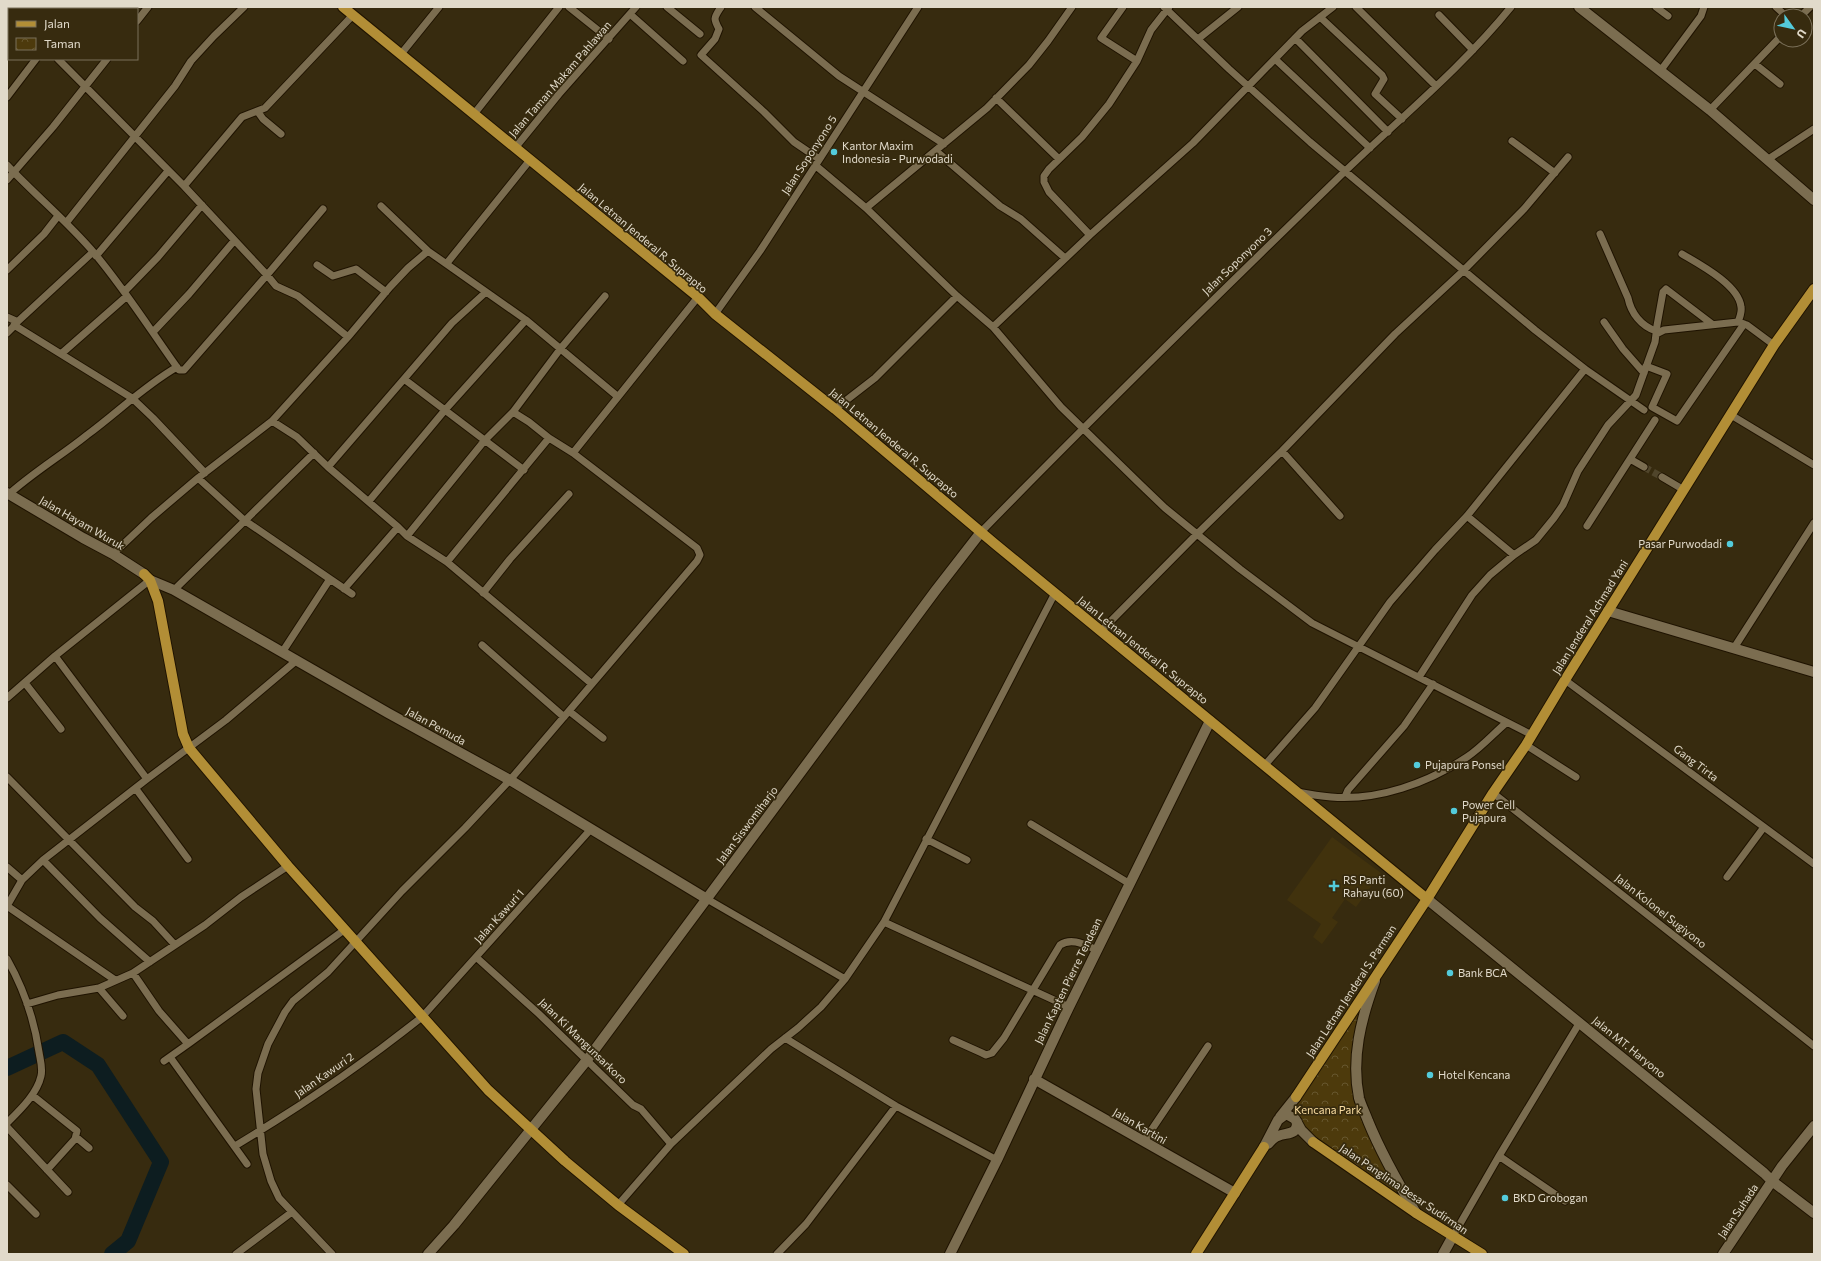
<svg xmlns="http://www.w3.org/2000/svg" width="1821" height="1261" font-family="Commissioner,sans-serif">
  <style>
    .built { fill: #41320d }
    .park { fill: url(#park-crowns) }
    .lines { fill: none; stroke-linecap: round; stroke-linejoin: round }
    .river { stroke: #0d1d20; stroke-width: 16 }
    .street-tunnel { stroke: #50452b; stroke-width: 7; stroke-dasharray: 7 3.5; stroke-linecap: butt }
    .street-casing { stroke: #1f1300; stroke-width: 9 }
    .secondary-casing { stroke: #1f1300; stroke-width: 12 }
    .primary-casing { stroke: #1f1300; stroke-width: 12 }
    .street { stroke: #7b6d50; stroke-width: 7 }
    .secondary { stroke: #7b6d50; stroke-width: 10 }
    .primary { stroke: #b28e36; stroke-width: 10 }
    .poi-dot { fill: #53cbdb; stroke: #372b0f; stroke-width: 1.5 }
    .labels { text-anchor: middle; stroke-width: 3.5; stroke-linejoin: round; paint-order: stroke }
    .street-label { font-size: 11px; fill: #e1daca; stroke: #372b0f }
    .poi-label { font-size: 11px; fill: #e1daca; stroke: #372b0f; text-anchor: start }
    .park-label { font-size: 11px; fill: #fbdea2; stroke: #372b0f }
  </style>
  <defs>
    <pattern id="park-crowns" width="20" height="18" patternUnits="userSpaceOnUse"><rect width="20" height="18" fill="#4d3a0c"/><path d="M2 6a3 3 0 1 1 6 0M12 15a3 3 0 1 1 6 0" fill="none" stroke="#66562e"/></pattern>
  </defs>
  <rect width="100%" height="100%" fill="#372b0f"/>
  <path class="built" d="M1332 837 1381 873 1356 907 1345 899 1332 918 1338 922 1322 944 1313 937 1321 924 1287 900Z"/>
  <path class="park" d="M1376 975 1365 1006 1359 1098 1415 1212 1313 1142 1295 1119 1294 1112V1104Z"/>
  <g class="lines">
    <path class="river" d="M7 1068 63 1042 98 1065 161 1162 128 1241 112 1254"/>
    <path class="street-tunnel" d="M1644 467 1662 477"/>
    <g class="street-casing">
      <path id="street" d="M569 7 609 39
        M667 7 700 34
        M721 7C714 18 713 18 719 29L715 39 701 55 764 112 794 142 819 159
        M755 7 839 76 944 144
        M1123 7 1101 38 1137 61
        M1164 7 1229 69 1310 142 1535 330 1585 369 1644 410
        M1356 7 1436 86
        M1656 7 1668 16
        M1776 7 1786 16
        M7 12 9 14
        M630 14 683 61
        M1439 15 1473 50
        M1801 16 1810 7
        M1320 17 1382 75 1384 79 1375 94 1402 119
        M137 21 148 7
        M1295 38 1388 132
        M1198 39 1238 7
        M401 54 439 7
        M1275 59 1370 148
        M1755 64 1780 84
        M1661 70 1701 16 1704 7
        M7 97 36 59
        M996 98 1059 159
        M1710 110 1781 36
        M258 112 263 119 281 134
        M474 114 559 7
        M1512 141 1555 173
        M515 148 559 94 636 7
        M936 151 1000 206 1021 219 1065 258
        M1767 160 1814 129
        M7 165C35 195 68 222 95 254 126 291 151 331 179 370H184L267 275 184 186 58 59
        M815 165 866 208 957 296 993 327 1061 407 1141 485 1165 508 1240 569 1312 623 1532 735
        M7 180 53 127 107 59
        M184 186 242 117 265 108 353 15
        M381 206 428 251
        M866 208 987 108 1029 65 1048 41 1072 7
        M323 209 267 275 276 286 298 296 348 337
        M66 223 175 86 191 61 214 36 244 7
        M1600 234 1628 298C1631 313 1641 326 1656 331V334
        M1090 235 1049 192 1044 182V176L1049 169 1082 137 1109 104 1137 61 1151 30 1169 7
        M93 252 14 325 132 398 153 418 205 473
        M1682 254C1699 264 1739 285 1741 307 1742 312 1740 317 1738 322
        M96 256 168 171
        M447 263 530 160
        M317 265 333 276 356 269 386 292
        M7 270 44 234 58 216
        M125 291 158 257 202 205
        M715 314 760 251 918 7
        M7 317 16 321
        M1604 322 1623 349 1644 373
        M993 327 1090 235 1193 143 1302 31 1333 7
        M1656 331 1663 292 1666 289 1712 324
        M153 332 189 294 234 241
        M7 333 14 326
        M61 354 127 296
        M1646 366 1667 374 1652 407 1677 421 1744 324
        M404 379 452 323 486 292
        M835 409 875 378 957 296
        M1731 415 1814 465
        M272 421 297 437 328 467 398 527 407 536 447 562 592 684
        M549 438 573 453
        M1282 451 1340 516
        M1630 459 1644 467
        M328 467 404 379 524 470
        M1662 477 1684 490
        M198 478 244 520 330 579
        M7 496C32 473 61 456 87 435 117 413 144 386 177 367
        M369 501 445 410 526 320
        M1467 516 1514 555
        M1587 526 1655 420
        M981 532C1097 413 1216 297 1335 181 1394 123 1459 71 1511 7
        M407 536 485 440 513 412 561 348 605 296
        M113 554 151 518 198 478 272 421 348 337 390 287 408 268 428 251 526 320 617 396
        M447 562 549 438 529 422 513 412
        M344 589 398 527
        M174 590 314 453
        M483 593 510 559 569 494
        M1101 631 1197 534 1282 451 1395 334 1463 271 1524 209 1568 157
        M482 645 564 717
        M1734 648 1814 523
        M283 651 330 579 352 594
        M55 656 147 779
        M1419 677 1472 595 1490 575 1514 555 1536 540 1554 518 1563 505 1578 471 1608 425 1636 395 1655 342 1656 334 1664 330 1738 322 1747 325 1774 345
        M1565 680 1814 864
        M25 683 61 729
        M7 698 55 656 150 580
        M569 711 603 738
        M1526 745 1576 777
        M1264 766 1315 708 1390 602 1435 550 1467 516 1585 369
        M7 777 135 907 153 921 175 945
        M136 789 188 859
        M1297 792C1308 794 1320 796 1331 797 1378 801 1428 783 1467 757 1481 748 1493 734 1506 723
        M1493 793 1814 1046
        M1345 797 1348 790 1404 726 1433 684
        M1031 824 1130 884
        M926 839 967 860
        M43 860 100 918 150 962
        M7 867 22 880
        M1727 877 1764 827
        M707 899 845 979
        M7 906 22 880 43 860 147 779 226 720 297 660
        M7 906 115 980
        M884 922 1069 1007
        M476 957 539 1014 633 1105 641 1109 671 1144
        M7 959C24 989 34 1018 39 1052 40 1059 43 1068 41 1076 37 1094 20 1110 7 1123
        M133 973 159 1011 188 1044 344 930
        M99 988 123 1016
        M27 1004 58 995 99 988 133 973 205 925 241 897 288 866
        M785 1038 896 1106 997 1160
        M953 1040 982 1053 986 1055 992 1053 1004 1038 1060 945C1072 937 1085 945 1097 950
        M170 1057 247 1164
        M164 1061 188 1044
        M32 1095 77 1131 75 1139 47 1170
        M7 1127 68 1192
        M76 1137 89 1148
        M1144 1141 1208 1046
        M235 1146C300 1107 363 1064 422 1017L591 829
        M1499 1156 1565 1201
        M7 1185 36 1214
        M618 1205 671 1144 771 1049 798 1028 821 1007 845 979 884 922 1055 593
        M1453 1236 1499 1156 1580 1022
        M236 1254 292 1212
        M332 1254 279 1198 271 1181 263 1154 256 1089 258 1073 268 1044 285 1012 293 1001 328 972 402 891 465 828 510 780 697 561 700 555 697 548 573 453 698 297
        M777 1254 806 1224 896 1106"/>
    </g>
    <g class="secondary-casing">
      <path id="secondary" d="M1579 7 1710 110 1814 200
        M7 493 83 538 113 554 144 574
        M150 580 174 590 388 713 510 780 707 899
        M1608 611 1814 672
        M1427 899 1764 1173 1772 1181 1814 1213
        M1375 981C1361 1019 1351 1058 1359 1098 1361 1105 1365 1113 1368 1121 1381 1153 1398 1183 1416 1213
        M1034 1079 1235 1193
        M1280 1117 1296 1097
        M1268 1144C1271 1141 1274 1137 1278 1136 1287 1132 1297 1136 1297 1122
        M1264 1147 1278 1120 1286 1114 1295 1119 1301 1130 1313 1142
        M428 1254 454 1225 587 1060 936 590 981 532
        M950 1254 997 1160 1069 1007 1210 721
        M1443 1254 1453 1236
        M1723 1254 1782 1166 1814 1126"/>
    </g>
    <g class="primary-casing">
      <path id="primary" d="M343 7 698 297 715 314 835 409 995 544 1427 899
        M144 574 150 580 158 601 183 734 189 748 288 866 488 1090 565 1161 618 1205 684 1254
        M1296 1097 1427 899 1493 793 1526 745 1565 680 1774 345 1814 289
        M1313 1142 1416 1213 1482 1254
        M1196 1254 1264 1147"/>
    </g>
    <use href="#street" class="street"/>
    <use href="#secondary" class="secondary"/>
    <use href="#primary" class="primary"/>
  </g>
  <g class="poi-dot">
    <circle cx="834" cy="152" r="4"/>
    <circle cx="1730" cy="544" r="4"/>
    <circle cx="1417" cy="765" r="4"/>
    <circle cx="1454" cy="811" r="4"/>
    <path d="M1332 880h4v4h4v4h-4v4h-4v-4h-4v-4h4z"/>
    <circle cx="1450" cy="973" r="4"/>
    <circle cx="1430" cy="1075" r="4"/>
    <circle cx="1505" cy="1198" r="4"/>
  </g>
  <g class="labels">
    <g class="street-label">
      <text transform="translate(560 79) rotate(-49)" y="4">Jalan Taman Makam Pahlawan</text>
      <text transform="translate(809 155) rotate(-57)" y="4">Jalan Soponyono 5</text>
      <text transform="translate(643 238) rotate(40)" y="4">Jalan Letnan Jenderal R. Suprapto</text>
      <text transform="translate(1237 261) rotate(-44)" y="4">Jalan Soponyono 3</text>
      <text transform="translate(894 443) rotate(40)" y="4">Jalan Letnan Jenderal R. Suprapto</text>
      <text transform="translate(82 523) rotate(30)" y="4">Jalan Hayam Wuruk</text>
      <text transform="translate(1590 617) rotate(-58)" y="4">Jalan Jenderal Achmad Yani</text>
      <text transform="translate(1143 650) rotate(39)" y="4">Jalan Letnan Jenderal R. Suprapto</text>
      <text transform="translate(436 726) rotate(29)" y="4">Jalan Pemuda</text>
      <text transform="translate(1696 763) rotate(37)" y="4">Gang Tirta</text>
      <text transform="translate(747 825) rotate(-53)" y="4">Jalan Siswomiharjo</text>
      <text transform="translate(1661 911) rotate(38)" y="4">Jalan Kolonel Sugiyono</text>
      <text transform="translate(499 916) rotate(-48)" y="4">Jalan Kawuri 1</text>
      <text transform="translate(1068 981) rotate(-64)" y="4">Jalan Kapten Pierre Tendean</text>
      <text transform="translate(1351 991) rotate(-57)" y="4">Jalan Letnan Jenderal S. Parman</text>
      <text transform="translate(583 1041) rotate(44)" y="4">Jalan Ki Mangunsarkoro</text>
      <text transform="translate(1629 1047) rotate(39)" y="4">Jalan MT. Haryono</text>
      <text transform="translate(324 1075) rotate(-35)" y="4">Jalan Kawuri 2</text>
      <text transform="translate(1140 1126) rotate(30)" y="4">Jalan Kartini</text>
      <text transform="translate(1404 1189) rotate(34)" y="4">Jalan Panglima Besar Sudirman</text>
      <text transform="translate(1738 1211) rotate(-56)" y="4">Jalan Suhada</text>
    </g>
    <g class="poi-label">
      <text x="842" y="150">Kantor Maxim<tspan x="842" dy="13">Indonesia - Purwodadi</tspan></text>
      <text x="1722" y="548" text-anchor="end">Pasar Purwodadi</text>
      <text x="1425" y="769">Pujapura Ponsel</text>
      <text x="1462" y="809">Power Cell<tspan x="1462" dy="13">Pujapura</tspan></text>
      <text x="1343" y="884">RS Panti<tspan x="1343" dy="13">Rahayu (60)</tspan></text>
      <text x="1458" y="977">Bank BCA</text>
      <text x="1438" y="1079">Hotel Kencana</text>
      <text x="1513" y="1202">BKD Grobogan</text>
    </g>
    <g class="park-label">
      <text x="1328" y="1114">Kencana Park</text>
    </g>
  </g>
  <rect width="1821" height="1261" fill="none" stroke="#e1daca" stroke-width="16"/>
  <rect x="8" y="8" width="130" height="52" fill="#372b0f" stroke="#7b715a"/>
  <rect x="16" y="21" width="20" height="6" fill="#b28e36" stroke="#7b715a"/>
  <text x="44" y="28" font-size="12" fill="#e1daca">Jalan</text>
  <rect x="16" y="38" width="20" height="12" fill="url(#park-crowns)" stroke="#7b715a"/>
  <text x="44" y="48" font-size="12" fill="#e1daca">Taman</text>
  <g transform="translate(1793 28) rotate(123)"><circle r="19" fill="#372b0f" stroke="#7b715a"/>
  <path d="M0-3L7 15L0 10L-7 15Z" fill="#53cbdb"/>
  <text y="-6" font-size="11" font-weight="bold" text-anchor="middle" fill="#e1daca">U</text>
  </g>
</svg>
